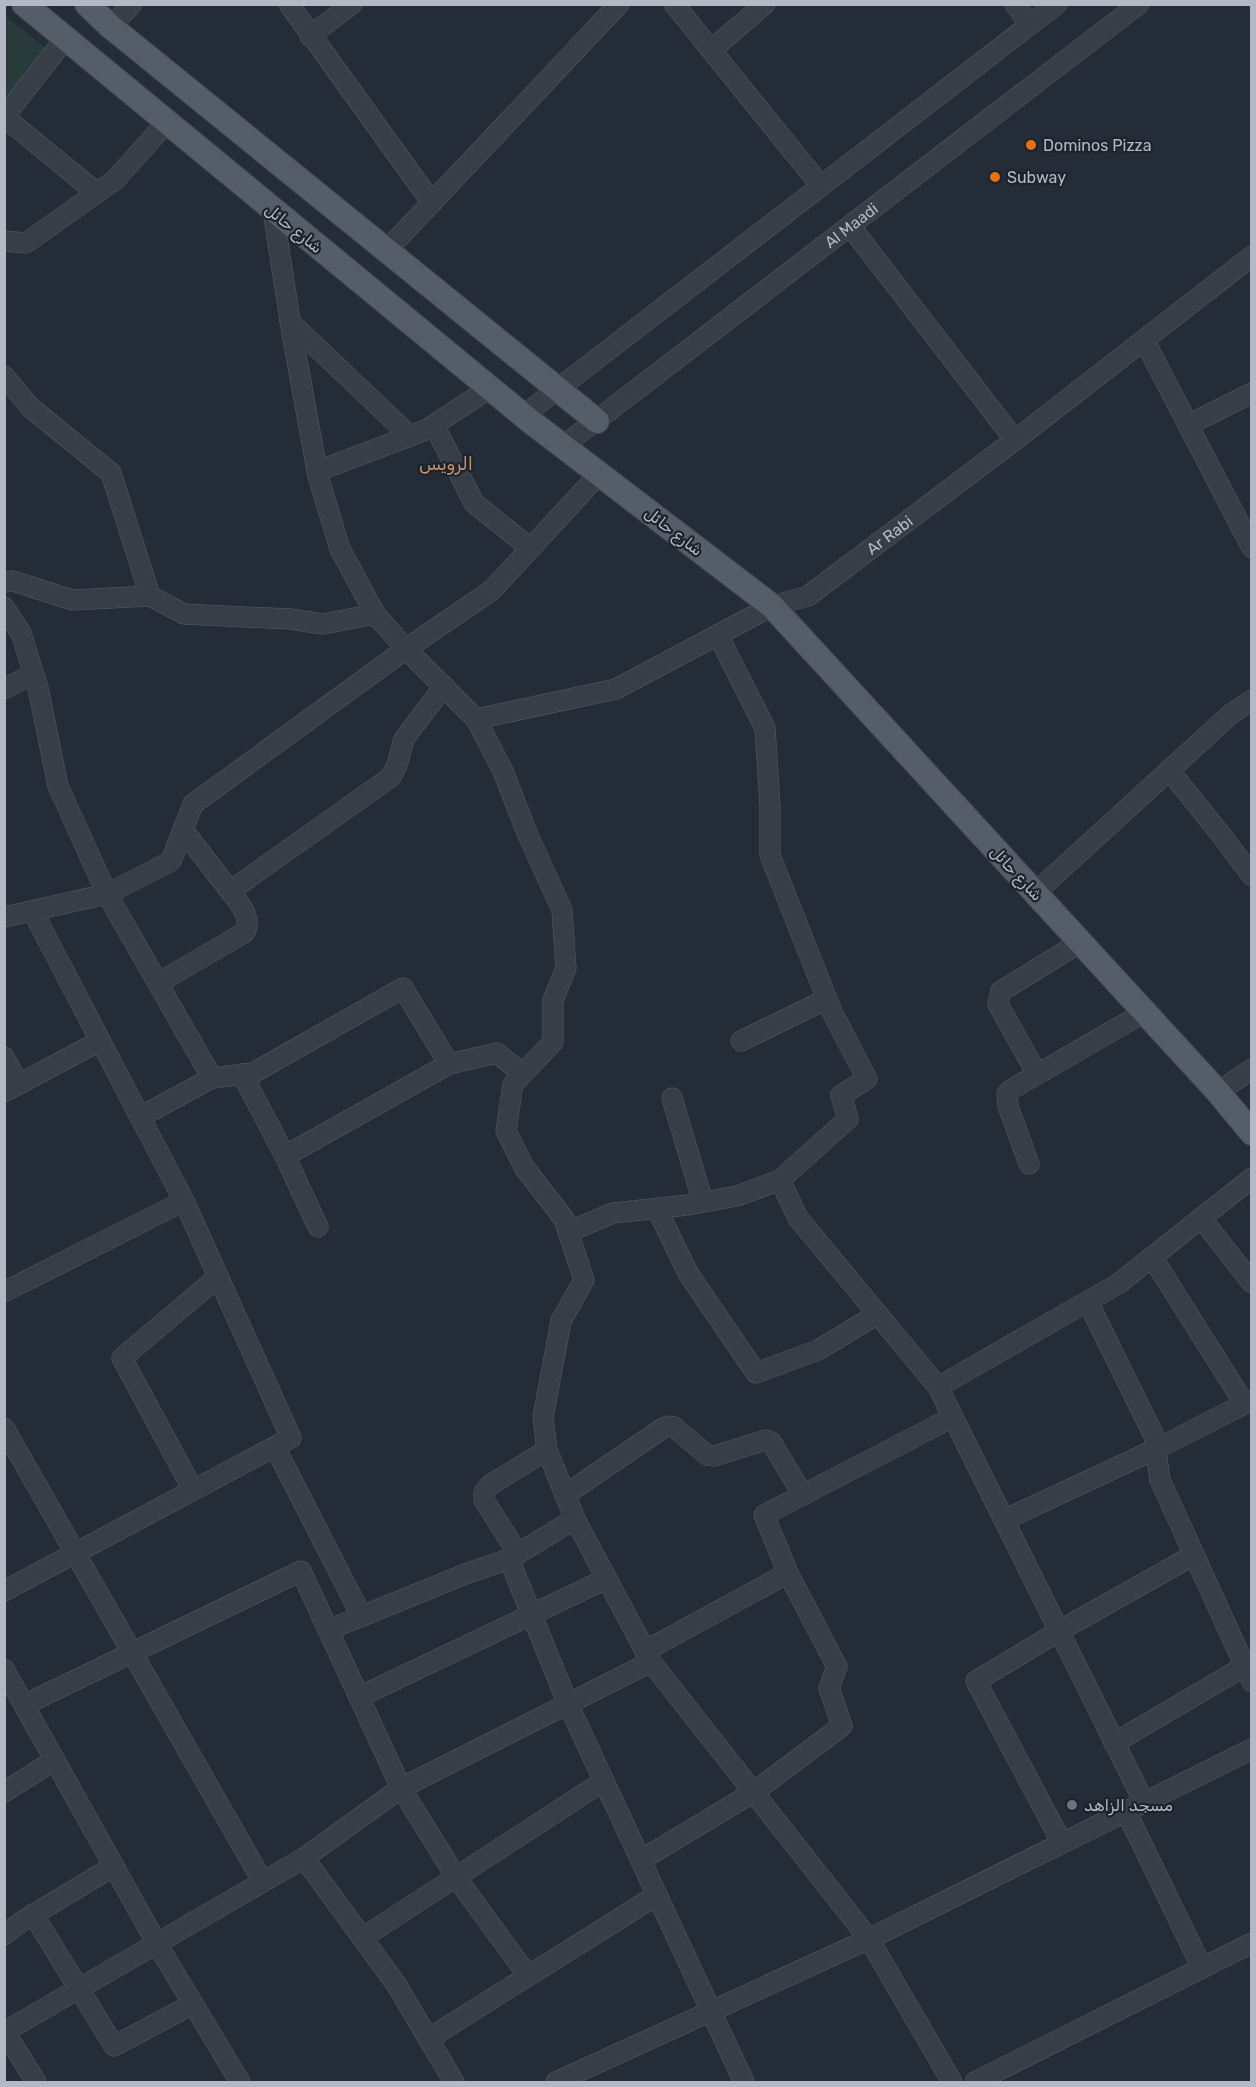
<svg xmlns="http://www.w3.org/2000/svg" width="1256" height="2087" font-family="Rubik,Vazirmatn,sans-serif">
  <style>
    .green { fill: #293a3a }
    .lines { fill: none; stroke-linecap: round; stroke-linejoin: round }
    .minor-casing { stroke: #555c66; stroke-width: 21 }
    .major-casing { stroke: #404751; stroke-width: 26 }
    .minor { stroke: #373e48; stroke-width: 20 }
    .major { stroke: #555d68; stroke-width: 24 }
    .food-dot { fill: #e8710a; stroke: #1d232d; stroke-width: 2 }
    .worship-dot { fill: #6b7280; stroke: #1d232d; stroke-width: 2 }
    .labels { text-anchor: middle; stroke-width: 4.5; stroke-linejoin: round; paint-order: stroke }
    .poi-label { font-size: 16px; fill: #b2b9c4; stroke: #1d232d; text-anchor: start }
    .street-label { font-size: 16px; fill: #b2b9c4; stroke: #1d232d }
    .neighbourhood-label { font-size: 18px; fill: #c89269; stroke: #1d232d }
  </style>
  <rect width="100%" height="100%" fill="#242c37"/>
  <path class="green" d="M4 15 49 50 4 105Z"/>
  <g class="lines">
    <g class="minor-casing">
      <g id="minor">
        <path d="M289 4 432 203"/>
        <path d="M674 4 821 186"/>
        <path d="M1015 4 1030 25"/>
        <path d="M111 27 132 4"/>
        <path d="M310 36 352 4"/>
        <path d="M711 50 765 4"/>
        <path d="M4 117 97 193"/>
        <path d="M4 117 65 39"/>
        <path d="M273 211 292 333 318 476 340 549 375 614 406 649 476 719 503 771 527 833 562 910 566 968 553 1000V1042L513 1084 506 1131 524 1167 564 1219 584 1280 561 1321 543 1417 547 1450 575 1519 651 1662 869 1939 952 2082"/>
        <path d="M850 226 1015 440"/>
        <path d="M4 241 26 243 115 180 166 123"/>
        <path d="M387 250 619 4"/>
        <path d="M290 322 410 436"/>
        <path d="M1144 340 1252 548"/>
        <path d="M4 376 31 408 111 473 150 596"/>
        <path d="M524 415 1057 4"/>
        <path d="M434 425 474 503 530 548"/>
        <path d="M1188 425 1252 393"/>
        <path id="s1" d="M563 446 1139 4"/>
        <path d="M318 471 426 430 490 388"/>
        <path d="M4 582 13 581 72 600 150 596 184 614 290 619 323 624 375 614"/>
        <path d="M4 607 21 633 38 688 58 786 107 894 212 1078 140 1117"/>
        <path d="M4 689 33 674"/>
        <path id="s2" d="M476 719 616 689 772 606 808 596 1015 440 1252 256"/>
        <path d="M1169 770 1222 836 1252 876"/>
        <path d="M183 830 230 891 391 777 397 765 404 739 444 686"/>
        <path d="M1035 893 1232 713 1252 700"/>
        <path d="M4 917 107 894 171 861 193 804 406 649 492 590 599 474"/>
        <path d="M158 983 244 933C254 919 238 902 230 891"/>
        <path d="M741 1041 827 999"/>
        <path d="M4 1057 19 1084"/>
        <path d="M242 1074 285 1156 318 1227"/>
        <path d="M1037 1074 998 1004 1001 991 1081 942"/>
        <path d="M212 1078 253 1073 403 988 449 1064"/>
        <path d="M4 1092 100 1041"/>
        <path d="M1218 1092 1252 1069"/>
        <path d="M672 1098 703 1202"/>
        <path d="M285 1156 449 1064 497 1053 523 1074"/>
        <path d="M1029 1164 1008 1106 1007 1094 1012 1089 1145 1012"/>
        <path d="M780 1180 798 1218 938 1387 1144 1802"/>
        <path d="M657 1209 688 1273 756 1373 818 1350 878 1314"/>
        <path d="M1201 1218 1252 1283"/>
        <path d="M568 1232 613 1213 688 1205 737 1196 780 1180 848 1119 841 1095 867 1079 832 1012 770 855V806L765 728 718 635"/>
        <path d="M1152 1257 1244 1403"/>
        <path d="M4 1292 184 1201 33 912"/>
        <path d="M1088 1302 1154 1436 1160 1480 1252 1682"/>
        <path d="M938 1387 1118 1284 1252 1178"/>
        <path d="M4 1428 263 1882"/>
        <path d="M275 1447 361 1615"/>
        <path d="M193 1490 122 1358 218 1277"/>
        <path d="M565 1495 663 1428 669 1426 674 1427 707 1455 714 1456 766 1440 771 1442 803 1495"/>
        <path d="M1004 1520 1156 1449 1252 1400"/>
        <path d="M518 1554 484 1500V1492L490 1485 547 1450"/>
        <path d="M509 1559 568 1704 744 2082"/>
        <path d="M4 1591 291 1438 184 1201"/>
        <path d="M328 1630 468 1573 509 1559 575 1519"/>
        <path d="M645 1651 788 1573"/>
        <path d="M4 1669 157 1944 240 2082"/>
        <path d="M359 1697 606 1579"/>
        <path d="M24 1705 301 1571 401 1788 456 1877 528 1976"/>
        <path d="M1114 1743 1252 1662"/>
        <path d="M4 1792 55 1760"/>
        <path d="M1126 1811 1202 1968"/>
        <path d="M1062 1843 976 1681 1059 1631 1194 1555"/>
        <path d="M304 1858 396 1984 454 2082"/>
        <path d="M641 1860 754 1792 842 1726 829 1688 837 1667 788 1573 764 1515 953 1417"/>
        <path d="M33 1914 114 2046 193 2004"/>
        <path d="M4 1935 21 1922 114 1866"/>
        <path d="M362 1938 604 1781"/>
        <path d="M4 2032 304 1858 401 1788 651 1662"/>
        <path d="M5 2032 36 2082"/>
        <path d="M428 2039 657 1895"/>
        <path d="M556 2082 869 1939 1252 1749"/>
        <path d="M975 2082 1252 1943"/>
      </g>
    </g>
    <g class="major-casing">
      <path id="major" d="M24 4 530 421 772 606 1218 1092 1252 1133
        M87 4 111 27 597 421"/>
    </g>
    <use href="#minor" class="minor"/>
    <use href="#major" class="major"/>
  </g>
  <g class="food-dot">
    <circle cx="1031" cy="145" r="6"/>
    <circle cx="995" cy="177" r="6"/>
  </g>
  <circle class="worship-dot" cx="1072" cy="1805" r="6"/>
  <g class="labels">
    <g class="poi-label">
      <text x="1043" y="151">Dominos Pizza</text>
      <text x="1007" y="183">Subway</text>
      <text x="1084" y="1811">مسجد الزاهد</text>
    </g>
    <g class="street-label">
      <text dy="6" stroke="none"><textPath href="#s1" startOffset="363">Al Maadi</textPath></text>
      <text transform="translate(294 228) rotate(39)" y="6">شارع حائل</text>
      <text transform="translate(674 531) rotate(38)" y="6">شارع حائل</text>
      <text dy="6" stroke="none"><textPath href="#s2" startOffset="459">Ar Rabi</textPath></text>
      <text transform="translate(1017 873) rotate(47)" y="6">شارع حائل</text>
    </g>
    <g class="neighbourhood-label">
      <text x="446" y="470">الرويس</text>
    </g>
  </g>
  <rect width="1256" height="2087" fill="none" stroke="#b2b9c4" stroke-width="12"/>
</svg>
